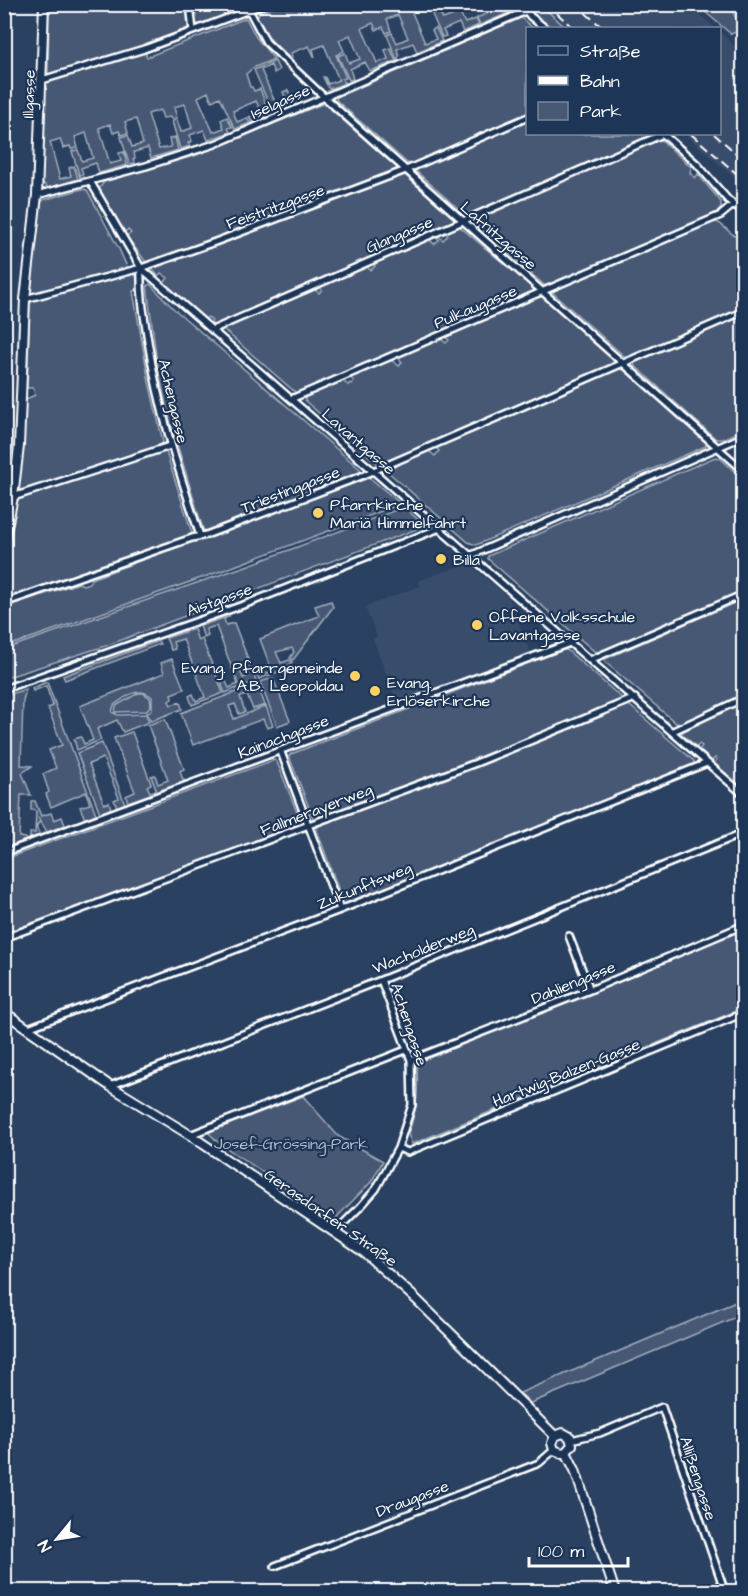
<svg xmlns="http://www.w3.org/2000/svg" width="748" height="1596" font-family="'Architects Daughter',sans-serif">
  <style>
    .built { fill: #394e6c }
    .green { fill: #465975; stroke: #a2acba; stroke-width: 1.5 }
    .lines { fill: none; stroke-linecap: round; stroke-linejoin: round }
    .street-casing { stroke: #fff; stroke-width: 10 }
    .secondary-casing { stroke: #fff; stroke-width: 12 }
    .street { stroke: #1d3557; stroke-width: 5 }
    .secondary { stroke: #1d3557; stroke-width: 8 }
    .rail { stroke: #fff; stroke-width: 2; stroke-dasharray: 9 4.5; stroke-linecap: butt }
    .poi-dot { fill: #ffd166; stroke: #1d3557; stroke-width: 2 }
    .labels { text-anchor: middle; stroke-width: 4.5; stroke-linejoin: round; paint-order: stroke }
    .street-label { font-size: 16px; fill: #fff; stroke: #1d3557 }
    .poi-label { font-size: 16px; fill: #fff; stroke: #1d3557; text-anchor: start }
    .park-label { font-size: 16px; fill: #b5bdc8; stroke: #1d3557 }
  </style>
  <rect width="100%" height="100%" fill="#2a4161"/>
  <filter id="ink" filterUnits="userSpaceOnUse"><feTurbulence type="fractalNoise" baseFrequency=".0167" numOctaves="2"/><feDisplacementMap in="SourceGraphic" scale="12" xChannelSelector="R" yChannelSelector="G"/><feConvolveMatrix kernelMatrix="1 2 1 2 8 2 1 2 1" color-interpolation-filters="sRGB"/></filter>
  <g filter="url(#ink)">
    <path class="built" d="M541 5H688L715 28H566Z
      M720 32 743 54V185L685 134H720Z
      M468 563 509 598 530 652 397 703 373 639 377 637 365 607 420 586 418 581Z"/>
    <path class="green" d="M49 5H187L190 23 187 29 162 40 48 76Z
      M191 5H253L199 26 194 21Z
      M278 5H417L410 8 425 43 436 39 432 30 436 28 442 41 417 52 413 43 397 49 399 56 397 60 387 35 392 33 397 43 408 38 398 15 387 19 391 31 386 33 383 27 376 30 373 23 362 28 377 63 388 59 385 50 390 48 396 61 370 71 365 62 350 69 353 79 349 80 338 56 345 53 349 63 360 59 350 35 339 40 344 51 336 55 346 78 342 79 345 83 329 89 323 77H325L328 84 339 80 324 45 313 49 315 58 309 46 291 53 292 58 290 59 271 40 257 17 259 13Z
      M450 5H479L460 13 465 23 476 19 479 25 463 32 459 23 443 30 446 36 442 37 431 12 438 9 443 19 454 15Z
      M484 5H508L515 10 480 25 477 18 488 13Z
      M526 5H541L566 28H549L532 14Z
      M697 5H730L741 30 731 34Z
      M246 18 256 37 274 59 253 68 246 74 250 87H252L254 91 260 89 270 115 252 122 249 117 261 112 256 101 233 111 237 122 247 118 250 123 235 129 220 97 212 101 208 92 198 97 213 132 224 128 221 120 227 117 232 127 228 128 230 132 208 140 204 130 190 135 192 141 188 143 190 146 180 149 172 121 177 120 181 132 192 128 185 104 174 107 177 118 171 119 170 117 163 118 160 110 148 114 159 149 171 147 169 139 175 137 178 150 151 158 148 148 134 152 135 158 133 159 135 163 129 164 121 137 128 135 132 147 143 144 136 119 125 122 128 133 121 135 119 131 113 133 110 124 99 128 110 164 121 161 119 153 124 152 127 165 99 173 96 163 81 168 83 174 80 175V177H84L80 178 72 151 78 150 82 161 93 158 86 133 75 137 78 148 71 149 70 146 63 148 60 139 50 142 60 179 71 176 69 168 74 166 78 179 48 188 42 182 45 83 145 53 147 57Z
      M521 18 533 28H528L527 115 412 164 407 163 336 100 337 97Z
      M275 61 279 70 274 73 271 65 261 70 276 104 286 100 283 92 288 90 293 102 272 111 254 70Z
      M322 104 326 105 397 168V170L310 205 146 262 126 236 131 233 128 230 124 232 98 190 104 182 197 155Z
      M527 121 528 134H653V136L469 215H465L416 171V169Z
      M658 140H661L691 167 690 173 695 178 698 174 721 202V208L716 213 549 286 544 285 474 222V219Z
      M401 175H405L454 219V222L211 327 210 325 212 321 208 317 204 320 164 283 168 278 161 273 158 276 153 270 155 266 229 241Z
      M82 189 87 190 119 249 128 269 33 294 30 291 40 205 43 200Z
      M713 221 719 223 737 238 743 232V308L628 357 624 356 553 293V290Z
      M459 226 534 289 533 292 301 393 295 392 224 330 223 328 313 288 319 293 322 290 317 287 365 266 371 270 375 266 373 262 429 239 434 244 439 240 435 236 437 235 443 240 448 235 444 232Z
      M131 273 137 277 138 289 133 291 149 382 163 442 161 445 22 491 19 489 26 399 35 395 33 388H27L30 304 32 301 127 274 129 276Z
      M150 284 173 308 361 470 360 473 206 531 203 529 167 411 157 363 147 286Z
      M538 297H542L613 360V364L383 464H378L305 401V397L343 381 348 385 350 383 352 384 354 381 350 378 391 360 399 366 402 362 398 357 441 339 446 343 449 340 445 337Z
      M743 315V430L722 439H716L634 365 635 362Z
      M619 369 624 370 706 443V446L476 545 468 542 387 471 388 468 429 451 435 456 439 451 436 448Z
      M162 451 166 452 192 533 190 537 5 600V557L16 500Z
      M715 457 720 458 743 479V590L598 652 594 651 488 559V556Z
      M366 477 371 479 401 504 221 571 5 647V607L79 583 83 585 89 583 91 579Z
      M404 507 425 526 105 646 5 678V649L249 565Z
      M743 599V695L680 724 676 723 605 662V659Z
      M331 601 333 607 293 660 290 658 294 652 292 648 276 652 281 663 289 660 292 662 286 669 259 679 254 668 259 666 262 675 272 671 260 639 319 616 315 606Z
      M230 616 224 619 226 625 234 623 251 667 240 670 243 678 248 676 246 671 251 669 256 681 225 693 221 683 226 682 229 688 238 684 216 626 206 629 208 636 204 638 200 626Z
      M194 629 198 641 202 639 223 693 192 705 189 696 193 694 196 701 205 697 183 639 173 642 175 649 171 650 166 638Z
      M158 641 160 644 65 680 63 676Z
      M563 650H567L624 700 316 821 313 818 289 756 291 754Z
      M172 659 184 689 171 694 172 699 169 701 171 705 180 702 182 709 151 721 147 713 152 709V697C138 685 126 697 114 705L112 712 118 715 146 714 149 722 123 732 117 720 97 729 101 740 77 750 74 739 81 737 84 744 93 740 80 706 164 673 161 663Z
      M273 678 290 721 277 726 260 682Z
      M47 682 96 814 85 819 80 807 90 804 86 792 51 807 46 794 49 792 43 774 56 768 49 750 62 745 48 708 53 706 46 686 33 691 32 688Z
      M257 684 265 705 253 709 247 695 240 697 245 712 239 714 235 704 229 706 234 719 266 706 273 726 267 728 263 719 193 745 181 713Z
      M26 689 23 701 21 765 32 766 22 773 31 795H21L19 837 25 838 26 840 5 848V696Z
      M138 693H143L150 698 151 705 146 711 115 712 116 706Z
      M743 702V788L714 763 717 759 715 758 712 761 699 750 702 746 699 744 697 747 683 735 682 732Z
      M629 705 694 761 693 765 344 905 317 830 318 826Z
      M165 719 184 769 180 771 183 780 187 781 157 792 151 776 155 775 158 784 168 780 148 725Z
      M132 732 151 784 147 786 150 792 154 791V793L128 802 126 796 135 792 114 738Z
      M102 743 125 804 117 807 114 800 119 798 103 758 89 764 104 804 109 802 111 809 100 813 77 753Z
      M274 760 277 762 302 825 300 827 5 936V859Z
      M31 801H35L41 816 51 813 54 820 62 817 65 825 47 832 38 817 40 821 36 827 40 835 30 838V833H35L36 811 31 810Z
      M743 926V1008L412 1144 408 1134C418 1108 418 1090 417 1062Z
      M303 1096 338 1136 383 1161 371 1182 334 1220 219 1143 208 1132Z
      M743 1299V1314L531 1403 520 1393Z"/>
    <g class="lines">
      <g class="street-casing">
        <path id="street" d="M190 4 193 31 265 4
          M522 4 530 16 545 28
          M249 10 266 42 324 97 744 471
          M42 80 144 49 193 31
          M663 134 697 164 728 200 744 212
          M90 181 141 268 744 795
          M37 195 146 166 215 144 526 11
          M141 268C140 293 144 316 148 341 158 408 179 472 200 536
          M25 299 141 268 215 242 406 170 528 117
          M212 330 663 134
          M291 399 721 215 733 205
          M13 497 170 446
          M472 555 744 436
          M4 603 192 538 206 535 364 475 744 311
          M590 660 744 594
          M4 689 246 604 440 528
          M673 731 744 698
          M281 752 340 910
          M4 853 570 643
          M569 936 590 990
          M4 938 476 763 635 698
          M28 1028 340 910 707 763
          M411 1060 590 990 744 925
          M110 1086 381 980 744 833
          M190 1135 406 1050
          M398 1148 408 1152 744 1013
          M335 1232 361 1206 376 1189 398 1148 412 1105 411 1060 381 980
          M571 1440 600 1433 662 1407 725 1592
          M275 1566 539 1463 554 1450"/>
      </g>
      <g class="secondary-casing">
        <path id="secondary" d="M4 542 13 497 19 446 25 299 37 195 44 4
          M4 1012 110 1086 190 1135 365 1253 416 1299 555 1436
          M555 1436 563 1433 570 1437 572 1445 566 1452
          M555 1436 552 1443 554 1450 562 1453 566 1452
          M566 1452 575 1470 615 1592"/>
      </g>
      <use href="#street" class="street"/>
      <use href="#secondary" class="secondary"/>
      <path class="rail" d="M547 4 573 28
        M575 4 603 28
        M691 134 744 180
        M714 134 744 160"/>
    </g>
  </g>
  <g class="poi-dot">
    <circle cx="318" cy="513" r="6"/>
    <circle cx="441" cy="559" r="6"/>
    <circle cx="477" cy="625" r="6"/>
    <circle cx="355" cy="676" r="6"/>
    <circle cx="375" cy="691" r="6"/>
  </g>
  <g class="labels">
    <g class="street-label">
      <text transform="translate(28 94) rotate(-88)" y="6">Illgasse</text>
      <text transform="translate(280 101) rotate(-24)" y="6">Iselgasse</text>
      <text transform="translate(275 206) rotate(-20)" y="6">Feistritzgasse</text>
      <text transform="translate(399 234) rotate(-23)" y="6">Glangasse</text>
      <text transform="translate(499 235) rotate(41)" y="6">Lafnitzgasse</text>
      <text transform="translate(475 306) rotate(-23)" y="6">Pulkaugasse</text>
      <text transform="translate(174 401) rotate(77)" y="6">Achengasse</text>
      <text transform="translate(359 441) rotate(41)" y="6">Lavantgasse</text>
      <text transform="translate(290 489) rotate(-21)" y="6">Triestinggasse</text>
      <text transform="translate(219 599) rotate(-20)" y="6">Aistgasse</text>
      <text transform="translate(283 736) rotate(-21)" y="6">Kainachgasse</text>
      <text transform="translate(316 809) rotate(-21)" y="6">Fallmerayerweg</text>
      <text transform="translate(364 885) rotate(-22)" y="6">Zukunftsweg</text>
      <text transform="translate(423 948) rotate(-22)" y="6">Wacholderweg</text>
      <text transform="translate(573 982) rotate(-22)" y="6">Dahliengasse</text>
      <text transform="translate(410 1024) rotate(72)" y="6">Achengasse</text>
      <text transform="translate(566 1072) rotate(-22)" y="6">Hartwig-Balzen-Gasse</text>
      <text transform="translate(331 1217) rotate(35)" y="6">Gerasdorfer Straße</text>
      <text transform="translate(699 1478) rotate(72)" y="6">Allißengasse</text>
      <text transform="translate(412 1498) rotate(-21)" y="6">Draugasse</text>
    </g>
    <g class="poi-label">
      <text x="330" y="510">Pfarrkirche<tspan x="330" dy="18">Mariä Himmelfahrt</tspan></text>
      <text x="453" y="565">Billa</text>
      <text x="489" y="622">Offene Volksschule<tspan x="489" dy="18">Lavantgasse</tspan></text>
      <text x="343" y="673" text-anchor="end">Evang. Pfarrgemeinde<tspan x="343" dy="18">A.B. Leopoldau</tspan></text>
      <text x="387" y="688">Evang.<tspan x="387" dy="18">Erlöserkirche</tspan></text>
    </g>
    <g class="park-label">
      <text x="291" y="1149">Josef-Grössing-Park</text>
    </g>
  </g>
  <rect width="748" height="1596" fill="none" stroke="#1d3557" stroke-width="24"/>
  <rect x="12" y="12" width="724" height="1572" fill="none" stroke="#fff" stroke-width="2" filter="url(#ink)"/>
  <rect x="526" y="27" width="195" height="108" fill="#1d3557" stroke="#77869a" stroke-width="1.5"/>
  <rect x="538" y="46" width="30" height="9" fill="#1d3557" stroke="#77869a" stroke-width="1.5"/>
  <text x="580" y="57" font-size="18" fill="#ffffff">Straße</text>
  <rect x="538" y="76" width="30" height="9" fill="#ffffff" stroke="#77869a" stroke-width="1.5"/>
  <text x="580" y="87" font-size="18" fill="#ffffff">Bahn</text>
  <rect x="538" y="102" width="30" height="18" fill="#465975" stroke="#77869a" stroke-width="1.5"/>
  <text x="580" y="117" font-size="18" fill="#ffffff">Park</text>
  <g transform="translate(57 1539) rotate(240)" stroke="#1d3557" stroke-width="4.5" paint-order="stroke">
  <path d="M0-4.5L10 22L0 15L-10 22Z" fill="#ffffff"/>
  <text y="-9" font-size="16" font-weight="bold" text-anchor="middle" fill="#ffffff">N</text>
  </g>
  <path d="M529 1557v9h99v-9" fill="none" stroke="#ffffff" stroke-width="3"/>
  <text x="538" y="1557" font-size="18" fill="#ffffff" stroke="#1d3557" stroke-width="4.5" paint-order="stroke">100 m</text>
</svg>
